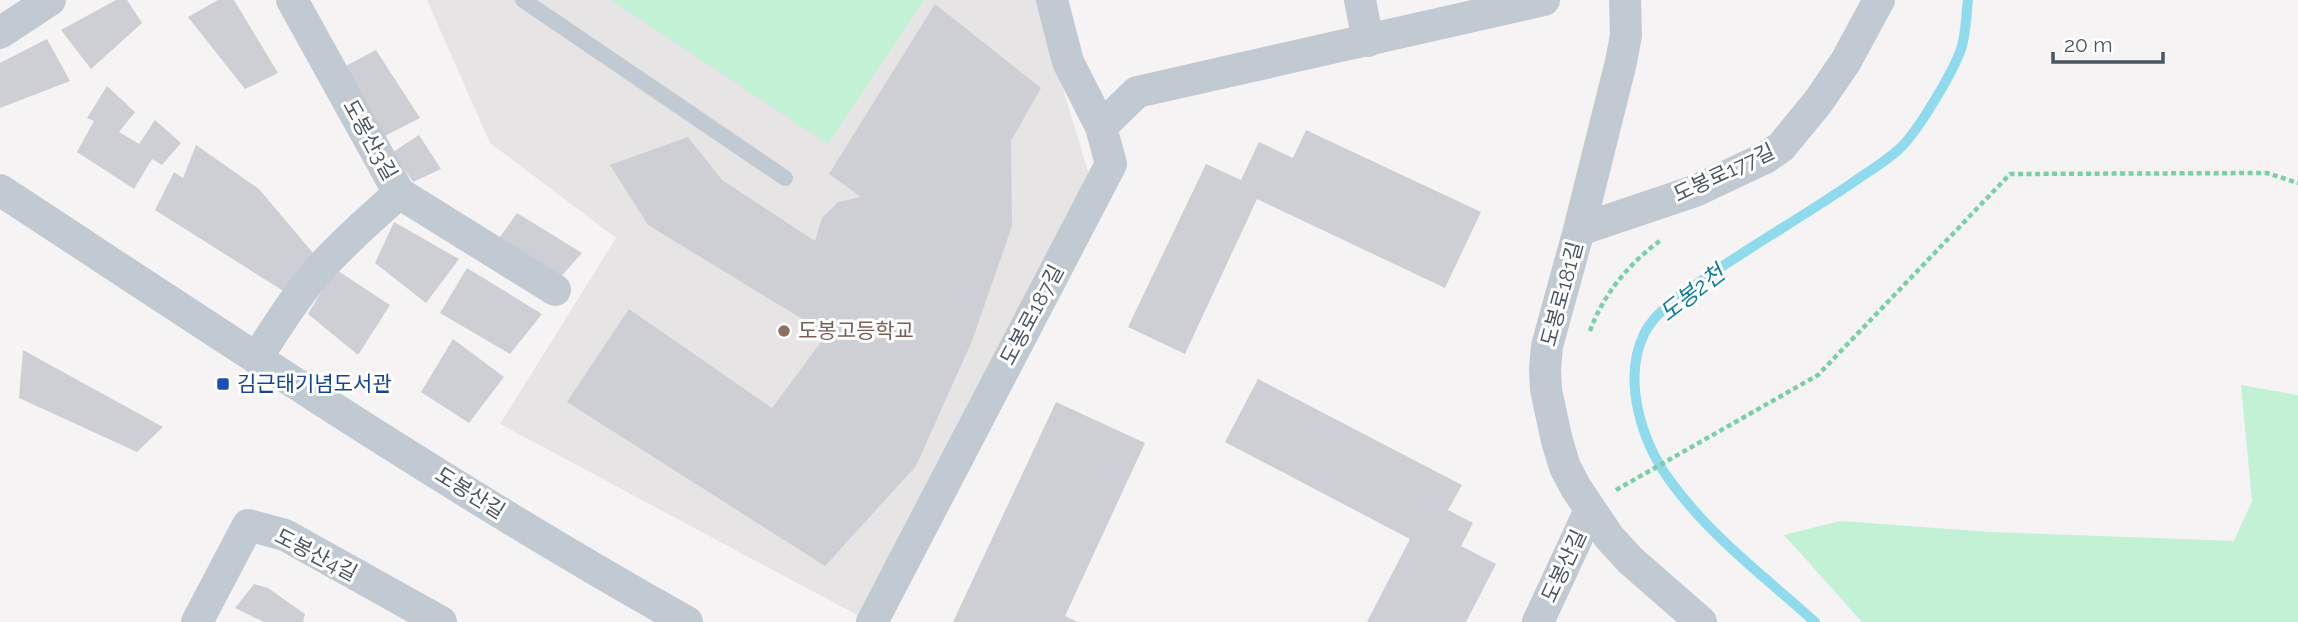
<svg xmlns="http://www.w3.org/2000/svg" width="2298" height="622" font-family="Raleway,'Noto Sans KR',sans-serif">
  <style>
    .education { fill: #e6e4e5 }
    .green { fill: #c3f1d5 }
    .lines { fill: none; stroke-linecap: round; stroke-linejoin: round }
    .stream { stroke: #90daee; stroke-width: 10 }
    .building { fill: #cdcfd5 }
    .path { stroke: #7ad0a6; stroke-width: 4.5; stroke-dasharray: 5 3.5; stroke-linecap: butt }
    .service { stroke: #c1cad2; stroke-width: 16 }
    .minor { stroke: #c1cad2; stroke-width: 32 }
    .education-dot { fill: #8d6e63; stroke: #fff; stroke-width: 2.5 }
    .transit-dot { fill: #1a4fb4; stroke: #fff; stroke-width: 2.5 }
    .labels { text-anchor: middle; stroke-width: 6; stroke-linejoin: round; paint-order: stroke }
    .street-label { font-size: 21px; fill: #4a5661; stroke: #fff }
    .education-label { font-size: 21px; fill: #785e54; stroke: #fff; text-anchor: start }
    .transit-label { font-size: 21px; fill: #164399; stroke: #fff; text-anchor: start }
    .water-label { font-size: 23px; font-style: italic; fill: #0c7c9b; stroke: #fff }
  </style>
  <rect width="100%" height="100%" fill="#f5f3f3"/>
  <path class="education" d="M427 0H1036L1091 181 857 615 500 424 616 238 490 143Z"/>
  <path class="green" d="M611 0H924L828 144Z
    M2241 385 2298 395V622H1862L1784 535 1840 521 1990 532 2234 541 2252 501Z"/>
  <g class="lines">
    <path class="stream" d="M1815 622C1765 577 1711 537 1671 482 1642 443 1621 379 1645 332 1658 308 1687 291 1708 276 1756 243 1807 214 1855 181 1869 171 1885 162 1898 150 1916 135 1951 75 1960 52 1966 37 1966 16 1968 0"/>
  </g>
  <path class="building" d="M116 0H127L142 23 91 69 61 30Z
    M218 0H234L278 73 245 89 188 17Z
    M935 4 1041 88 1011 141 1012 226 972 341 916 466 825 566 567 402 629 309 772 408 827 334 648 225 610 165 688 137 722 180 815 241 822 218 838 202 861 197 829 174Z
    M47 39 70 81 0 108V63Z
    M376 50 420 118 379 139 340 69Z
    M107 86 135 112 119 132 139 144 155 120 181 143 162 165 152 159 134 189 77 152 94 121 87 118Z
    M1306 130 1481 212 1445 288 1257 199 1185 354 1128 327 1206 164 1241 180 1259 142 1293 158Z
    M419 135 441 169 413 182 393 152Z
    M196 145 259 189 313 253 285 292 155 210 174 172 183 178Z
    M517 213 582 253 557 281 495 244Z
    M394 222 459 259 426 303 375 263Z
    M467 268 542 314 510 354 440 313Z
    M335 269 390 305 358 355 308 314Z
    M453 339 504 377 469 423 421 392Z
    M23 350 163 427 137 452 19 398Z
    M1258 379 1462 485 1448 510 1473 523 1461 546 1496 564 1466 622H1367L1410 539 1225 442Z
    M1056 402 1145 443 1065 616 1078 622H953Z
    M254 584 268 588 305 614 303 622H264L235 608Z"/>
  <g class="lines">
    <path class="path" d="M1590 331C1603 295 1629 263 1661 240
      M1616 490 1818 375 2010 174 2267 173 2298 183"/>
    <path class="service" d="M523 0 785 178"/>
    <path class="minor" d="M292 0 399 193 555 290
      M1360 0 1368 41
      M1625 0 1626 35 1621 62 1579 230 1547 346 1545 369 1546 390 1557 441 1565 467 1576 488 1609 537 1630 560 1701 622
      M0 33 50 0
      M1101 127 1137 92 1544 0
      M0 190C226 338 451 490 687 622
      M1579 230 1695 191 1765 158 1781 147 1818 102 1846 61 1879 0
      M257 358C275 329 294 299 316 273 341 244 371 219 399 193
      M197 622 248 525 285 535 441 622
      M872 622 1111 164 1101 127 1068 62 1052 0
      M1538 622 1590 510"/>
  </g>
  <circle class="education-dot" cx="784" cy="331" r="7"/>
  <rect class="transit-dot" x="216" y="377" width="14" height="14" rx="3.5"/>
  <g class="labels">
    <g class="street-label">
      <text transform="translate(370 140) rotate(61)" y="7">도봉산3길</text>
      <text transform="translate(1724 173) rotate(-25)" y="7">도봉로177길</text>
      <text transform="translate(1562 294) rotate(-75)" y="7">도봉로181길</text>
      <text transform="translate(1032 315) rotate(-62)" y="7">도봉로187길</text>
      <text transform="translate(470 493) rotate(32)" y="7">도봉산길</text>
      <text transform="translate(316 555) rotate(27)" y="7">도봉산4길</text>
      <text transform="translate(1564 566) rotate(-65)" y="7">도봉산길</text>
    </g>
    <g class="education-label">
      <text x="798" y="338">도봉고등학교</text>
    </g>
    <g class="transit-label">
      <text x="237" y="391">김근태기념도서관</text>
    </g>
    <g class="water-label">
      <text transform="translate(1692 293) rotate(-38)" y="8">도봉2천</text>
    </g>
  </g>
  <path d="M2053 52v10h110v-10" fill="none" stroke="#4a5661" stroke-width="3.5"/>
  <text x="2064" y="52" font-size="21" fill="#4a5661" stroke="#ffffff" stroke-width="5" paint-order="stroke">20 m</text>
</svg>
